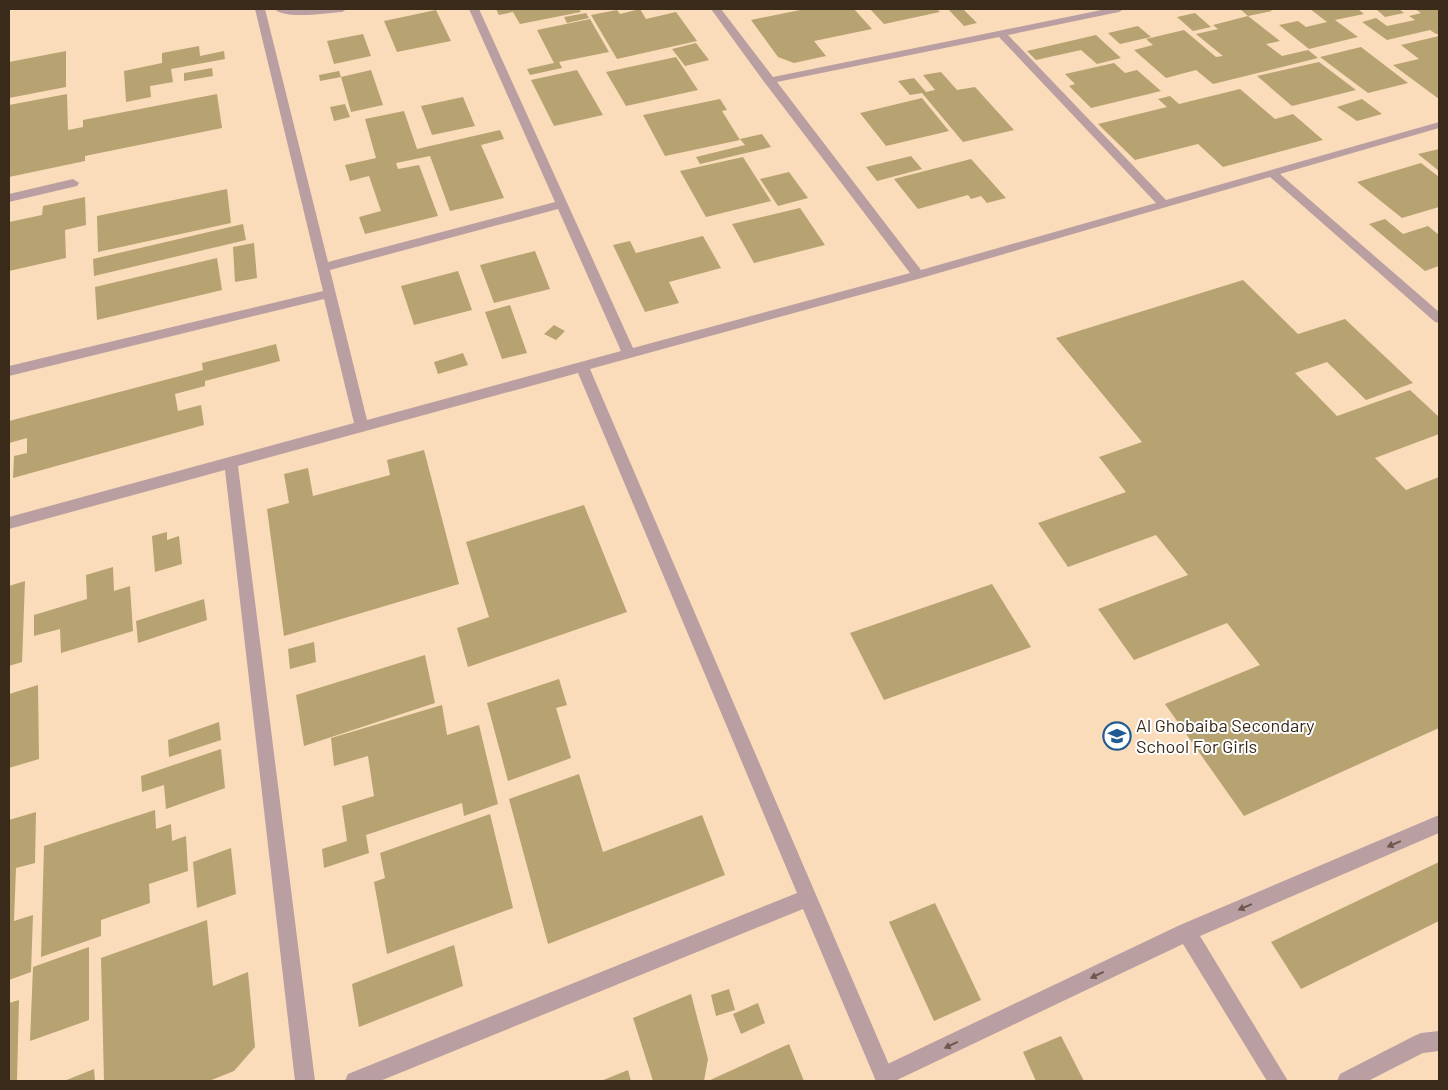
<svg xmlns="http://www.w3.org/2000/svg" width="1448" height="1090" font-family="Barlow,sans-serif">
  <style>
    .building { fill: #b6a371 }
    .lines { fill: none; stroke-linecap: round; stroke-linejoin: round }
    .lane { fill: #ba9fa2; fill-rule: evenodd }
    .street { fill: #ba9fa2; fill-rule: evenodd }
    .oneway { fill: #6d5950 }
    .labels { text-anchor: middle; stroke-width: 4; stroke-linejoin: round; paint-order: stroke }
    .poi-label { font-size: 18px; fill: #392a19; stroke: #fff; text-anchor: start }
  </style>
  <rect width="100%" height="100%" fill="#fbdcba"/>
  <path class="building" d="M496 9H579L581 12 520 24 513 12 499 15Z
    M640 9 646 19 676 12 697 41 617 59 591 15 617 10 620 14Z
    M805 9H854L872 29 814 41 826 56 794 63 778 57 751 20Z
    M870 9H937L940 12 884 24Z
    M948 9H963L977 23 964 26Z
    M1240 9H1269L1272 11 1248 16Z
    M1310 9H1358L1364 14 1335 20 1358 37 1309 49 1279 25 1298 21 1306 27 1327 22Z
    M1384 9H1399L1404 13 1385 17 1377 10Z
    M1415 9H1439V34H1436L1430 30 1387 40 1362 22 1376 18 1387 26 1415 20 1409 16 1421 13Z
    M436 10 451 41 397 52 384 21Z
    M586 13 589 18 567 23 564 17Z
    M1195 13 1211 27 1193 31 1177 17Z
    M1248 16 1280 41 1266 44 1282 56 1308 50 1318 58 1213 84 1196 70 1166 78 1134 50 1153 45 1146 39 1184 30 1216 57 1223 56 1196 34 1218 29 1213 25Z
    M590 19 609 52 559 62 562 68 530 75 527 69 554 63 537 30Z
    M1138 26 1151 37 1120 44 1108 33Z
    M363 34 371 56 334 64 327 41Z
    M1096 35 1121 58 1097 64 1081 50 1036 60 1027 51Z
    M1439 36V99L1393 65 1419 59 1401 45Z
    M696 43 709 60 685 66 672 49Z
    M199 46 200 56 224 51 225 59 171 69 173 82 150 86 151 97 126 102 124 71 162 63V53Z
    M1361 47 1374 57 1408 83 1368 93 1320 57Z
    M66 51V87L9 98V62Z
    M676 57 698 90 626 106 606 72Z
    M1319 62 1356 90 1292 106 1257 76Z
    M1114 63 1125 73 1137 70 1161 91 1091 108 1069 86 1075 84 1065 74Z
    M212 68 213 76 184 81V73Z
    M371 70 383 105 351 112 341 77Z
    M577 70 603 115 554 126 531 80Z
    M339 71 341 77 320 81 319 75Z
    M941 72 957 90 975 87 1014 130 963 142 922 93 910 95 898 81 914 78 926 92 935 90 923 75Z
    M1240 89 1275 119 1293 114 1323 140 1223 167 1198 144 1135 160 1098 124 1167 107 1158 99 1170 96 1179 104Z
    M67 94 68 130 83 127V120L217 94 222 128 85 156V161L9 177V105Z
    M463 97 475 126 432 135 421 106Z
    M922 98 949 131 886 146 860 113Z
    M720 99 727 110 722 111 740 140 665 156 643 115Z
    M1362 99 1382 114 1357 121 1337 107Z
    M345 104 350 117 334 121 330 107Z
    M404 111 417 149 500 130 504 139 481 145 504 198 450 211 430 156 396 163 398 169 419 165 438 216 365 234 359 217 381 211 369 176 350 181 345 165 376 158 365 119Z
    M762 134 771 147 700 164 696 157 745 145 740 139Z
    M1439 149V171L1418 154Z
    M911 156 922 169 877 181 866 167Z
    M743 157 771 201 706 217 680 171Z
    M971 159 1006 198 987 203 981 196 971 199 968 195 918 209 894 179Z
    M1421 163 1439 177V207L1402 218 1357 182Z
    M789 172 808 198 778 206 760 179Z
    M227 189 231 223 98 252 97 216Z
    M85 197 86 225 65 230 66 258 9 271V222L42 215 43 206Z
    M800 208 825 245 754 263 732 224Z
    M1385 219 1403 234 1428 226 1439 235V266L1425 271 1369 224Z
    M243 224 246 240 94 276 93 259Z
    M703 236 721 268 669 282 679 303 645 312 613 245 630 241 636 253Z
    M254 243 257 278 235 282 233 247Z
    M535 251 550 289 494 303 480 265Z
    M217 258 222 290 97 320 95 287Z
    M458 271 472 310 414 325 401 286Z
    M1243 280 1298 334 1345 319 1413 383 1366 400 1327 362 1295 373 1337 416 1410 390 1439 417V434L1375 458 1406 490 1439 477V728L1244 816 1165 704 1260 665 1227 623 1134 660 1098 609 1188 575 1156 535 1068 567 1038 523 1126 492 1099 457 1142 442 1056 338Z
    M510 305 527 353 502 359 485 312Z
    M554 325 565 331 556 340 544 334Z
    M276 344 280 361 205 381V386L175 394 178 411 201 405 204 425 13 478 14 456 27 453V438L9 443V421L203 370 202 363Z
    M463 353 468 365 438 374 434 362Z
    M424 450 459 584 284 636 267 509 289 503 284 474 308 468 313 496 390 475 387 460Z
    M584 505 627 612 468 667 457 628 489 617 466 542Z
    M167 532V540L179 536 182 564 155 572 152 536Z
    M113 567 114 591 130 586 133 631 61 653 60 629 34 636V615L87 599 86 575Z
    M25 581 22 662 9 666V586Z
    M992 584 1031 647 884 700 850 633Z
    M204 599 207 620 138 643 136 621Z
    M314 642 316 662 290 669 288 649Z
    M425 655 435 703 304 746 296 695Z
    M559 679 567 705 556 708 571 758 508 781 487 703Z
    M38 685 39 759 9 768V694Z
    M442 705 447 735 479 725 498 804 464 816 462 803 366 835 369 853 324 868 322 849 347 841 342 806 374 796 368 756 334 766 331 738Z
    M219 722 221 740 169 757 168 740Z
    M221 749 225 788 166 809 164 785 142 792 141 776Z
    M579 774 603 852 702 815 725 875 548 944 509 799Z
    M155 810 156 829 171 824 172 841 186 836 188 871 149 884 150 903 101 920V936L41 957 44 846Z
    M36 812 35 863 16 868 14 921 33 915 31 972 9 980V820Z
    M490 814 513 908 387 954 374 882 385 878 380 853Z
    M231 848 236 894 197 908 193 862Z
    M1439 862V921L1301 989 1271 942Z
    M935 903 981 1000 934 1021 889 922Z
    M207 920 213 986 248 972 255 1047 234 1071 209 1081H104L101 958Z
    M454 945 463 986 359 1027 352 984Z
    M89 947V1020L30 1041 33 967Z
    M729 989 735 1010 716 1016 711 995Z
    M691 994 708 1059 704 1081H653L633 1018Z
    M19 1000 17 1081H9V1003Z
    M758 1003 765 1023 741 1034 733 1014Z
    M1061 1036 1084 1081H1036L1023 1052Z
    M789 1044 804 1081H708Z
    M94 1069 95 1081H64Z
    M628 1070 631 1081H601Z"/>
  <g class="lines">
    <path class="lane" d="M1439 815V833L1200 936 1288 1081H1267L1183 944 895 1081H876L874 1076 877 1069 1180 925Z
      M1439 1031V1051L1423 1053 1368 1081H1337L1340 1074 1414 1036 1421 1033Z"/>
    <path class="street" d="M255 9H265L328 262 555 202 469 9H479L633 348 910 273 765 83 711 9H721L773 77 1106 9H1124L1119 12 1008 35 1166 200 1439 122V128L1280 174 1439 312V323L1435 322 1270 177 918 279 590 369 896 1081H876L803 909 380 1081H345L348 1074 797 893 578 373 238 466 315 1081H295L225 470 9 529V517L354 423 324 299 9 376V366L323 291ZM999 37 1156 203 921 270 777 82ZM558 209 621 351 367 420 330 270Z
      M274 9H347L342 12C325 13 287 20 274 9Z
      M73 179 79 183 77 186 9 202V194Z"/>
  </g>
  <defs><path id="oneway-solid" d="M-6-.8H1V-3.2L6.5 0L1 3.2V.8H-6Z" transform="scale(1.25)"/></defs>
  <g class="oneway">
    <use href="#oneway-solid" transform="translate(1394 844) rotate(157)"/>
    <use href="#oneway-solid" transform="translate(1245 907) rotate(157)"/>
    <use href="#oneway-solid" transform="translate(1097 975) rotate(155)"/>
    <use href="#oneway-solid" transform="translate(951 1045) rotate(155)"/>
  </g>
  <defs>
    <g id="school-ring" transform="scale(1.4375)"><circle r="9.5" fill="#fff" stroke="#205c92" stroke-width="1.5"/><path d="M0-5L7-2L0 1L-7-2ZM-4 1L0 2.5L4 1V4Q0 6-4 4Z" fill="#205c92"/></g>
  </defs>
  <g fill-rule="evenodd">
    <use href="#school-ring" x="1117" y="736"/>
  </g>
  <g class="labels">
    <g class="poi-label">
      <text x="1136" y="732">Al Ghobaiba Secondary<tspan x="1136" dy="21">School For Girls</tspan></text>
    </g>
  </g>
  <rect width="1448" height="1090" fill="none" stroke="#392a19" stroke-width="20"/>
</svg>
